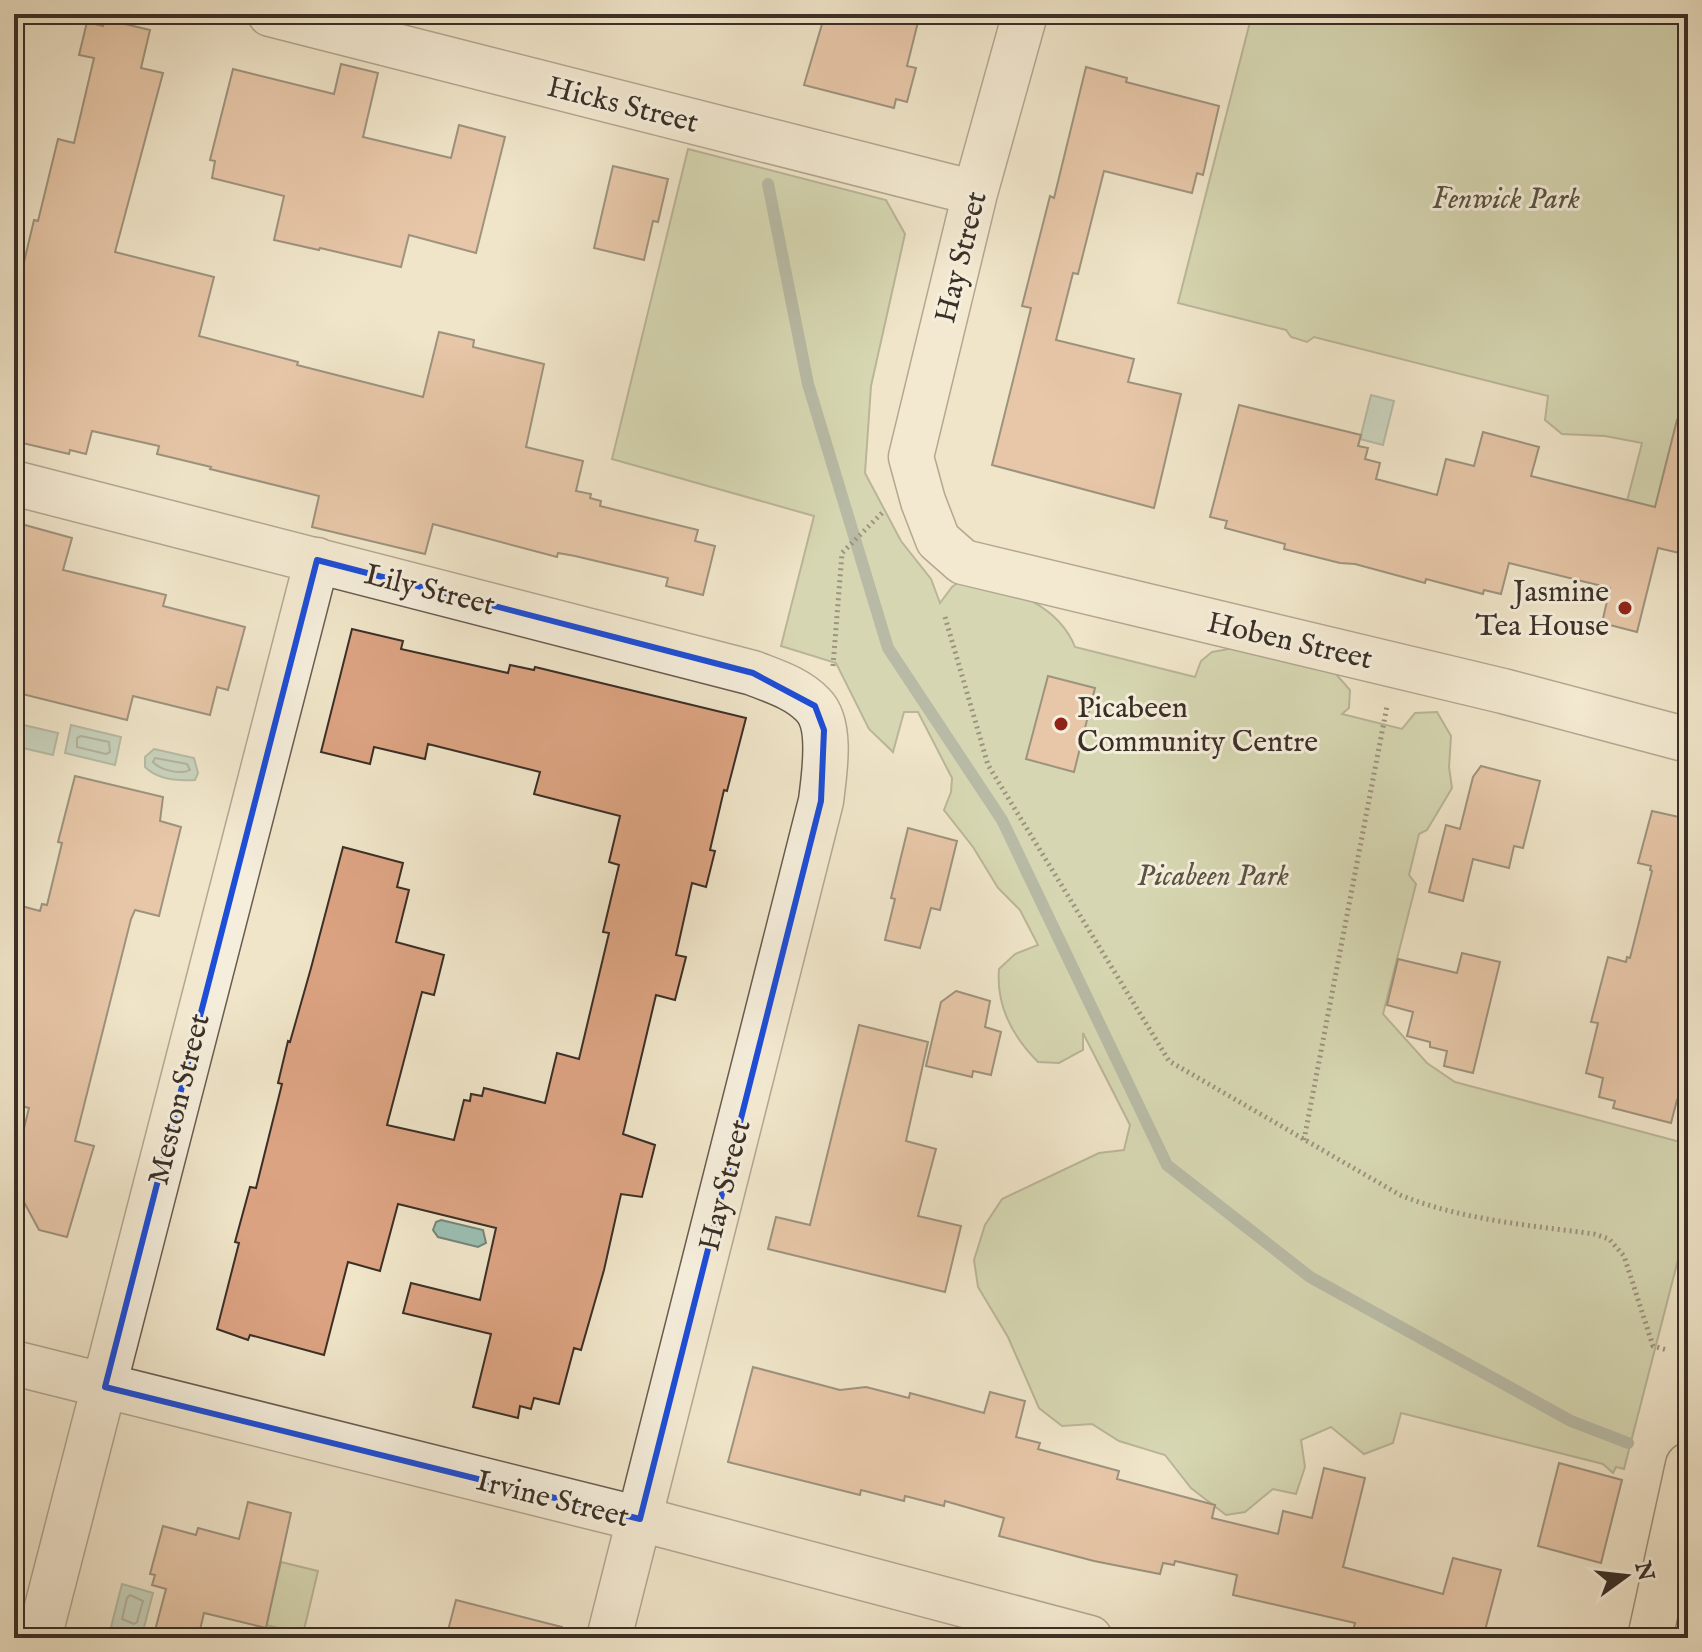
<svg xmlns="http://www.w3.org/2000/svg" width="1702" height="1652" font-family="'IM FELL English',serif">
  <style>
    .green { fill: #b7c598; stroke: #787a60; stroke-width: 2 }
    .water { fill: #9bbfb2; stroke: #74857a; stroke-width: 2 }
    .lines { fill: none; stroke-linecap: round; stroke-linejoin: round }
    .shore { stroke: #6a776c; stroke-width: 2 }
    .stream { stroke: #74857a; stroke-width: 12 }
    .building { fill: #dca382; stroke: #3a2f27; stroke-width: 2 }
    .minor-casing { stroke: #685c50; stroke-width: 47 }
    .major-casing { stroke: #3a2f27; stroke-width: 47 }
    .path { stroke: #3a2f27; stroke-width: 5; stroke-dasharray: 2 4; stroke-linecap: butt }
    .minor { stroke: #f5eedc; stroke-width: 44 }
    .major { stroke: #f0e5c9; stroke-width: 44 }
    .marked { fill: none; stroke: #1d4ed8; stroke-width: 6; stroke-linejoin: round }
    .poi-dot { fill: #8f2418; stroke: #f5eedc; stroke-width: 3 }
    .labels { text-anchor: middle; stroke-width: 6; stroke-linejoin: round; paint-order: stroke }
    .street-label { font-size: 30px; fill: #3a2f27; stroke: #f5eedc }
    .park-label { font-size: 30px; font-style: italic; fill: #595443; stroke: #f5eedc }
    .poi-label { font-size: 30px; fill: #3a2f27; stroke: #f5eedc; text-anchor: end }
  </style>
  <rect width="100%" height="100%" fill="#f0e5c9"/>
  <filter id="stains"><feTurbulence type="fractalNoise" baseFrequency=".0025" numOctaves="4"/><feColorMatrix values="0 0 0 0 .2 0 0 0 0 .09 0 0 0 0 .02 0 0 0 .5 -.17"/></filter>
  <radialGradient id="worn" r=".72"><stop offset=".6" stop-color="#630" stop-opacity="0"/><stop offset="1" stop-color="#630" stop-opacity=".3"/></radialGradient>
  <path class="green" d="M1252 14H1688V515L1627 501 1642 443 1605 436 1562 434 1545 420 1548 396 1314 337 1307 342 1291 337 1286 330 1178 303Z
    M688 149 886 200 905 234 871 386 865 473 901 541 931 579 940 603 952 587 966 577C1008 590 1057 602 1075 647L1195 677 1201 661 1212 652 1240 647 1335 673 1350 690 1349 708 1342 714 1402 729 1415 713 1437 712 1451 736 1449 767 1452 788 1427 830 1419 834 1409 875 1416 884 1383 1014 1427 1063 1455 1082 1688 1144V1221L1624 1469 1616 1467 1613 1473 1603 1464 1401 1413 1393 1443 1364 1454 1331 1427 1301 1440 1305 1467 1296 1494 1273 1489 1245 1512 1226 1515 1191 1488 1165 1455 1119 1441 1092 1424 1062 1426 1039 1408 1008 1337 978 1287 974 1260 985 1225 1002 1199 1099 1153 1124 1150 1130 1125 1083 1033V1050L1059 1063 1038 1062C1012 1036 996 1005 999 969L1015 954 1038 945 1020 910 998 888 973 847 944 810 951 792 952 778 918 712H904L893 752 869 729 836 663 781 646 814 516 612 459Z
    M281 1562 318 1571 303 1634 266 1625Z"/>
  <path class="water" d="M1371 395 1394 401 1383 445 1360 439Z
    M15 723 58 733 53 755 14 746Z
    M71 725 121 737 115 765 65 753Z
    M154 749 194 758 198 773 195 780C178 781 157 779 145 767V757Z
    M441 1220 483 1230 486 1243 478 1247 438 1237 433 1230 436 1222Z
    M122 1584 153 1593 142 1635 111 1627Z"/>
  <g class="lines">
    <path class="shore" d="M81 736 109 742 110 752 106 754 77 747V738Z
      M155 758 187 764 190 770C181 775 160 770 153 762Z
      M130 1595 143 1601 137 1622 134 1624 122 1619 127 1598Z"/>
    <path class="stream" d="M768 184 808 384 888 648 1002 820 1167 1165 1310 1277 1571 1421 1628 1443"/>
  </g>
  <path class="building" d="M825 14H920L907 66 916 68 907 102 896 99 894 108 804 85Z
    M104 19 150 30 141 68 163 73 115 252 214 277 199 336 298 362 297 365 423 397 439 332 474 340 473 347 544 364 526 447 583 461 576 491 591 494 590 498 601 501 600 506 698 530 695 541 715 546 703 595 666 586 668 578 575 556 558 553 557 557 433 524 425 554 312 527 319 496 210 469 211 467 157 454 159 446 92 431 86 454 70 450 69 454 14 441V290L20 262H24L34 220 38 221 58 139 74 143 94 58 79 55 87 22 103 26Z
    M341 64 378 73 363 137 451 158 459 125 505 137 476 253 409 235 401 267 320 248 319 250 274 240 284 196 212 178 215 161 210 160 233 69 334 94Z
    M1086 67 1127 78 1126 82 1219 106 1203 175 1197 173 1192 193 1104 171 1078 274 1073 273 1056 340 1134 359 1128 382 1181 394 1154 508 992 465 1031 308 1022 306 1050 196 1054 198Z
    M613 166 668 179 658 222 653 221 644 260 594 248Z
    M1239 405 1361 435 1358 446 1368 448 1365 459 1380 463 1376 479 1437 495 1446 459 1474 466 1483 432 1539 447 1531 476 1655 507 1677 420 1688 422V555L1658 548 1637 632 1602 623 1610 588 1509 563 1501 594 1484 590 1483 594 1426 579 1425 583 1355 564 1340 563 1284 549 1285 544 1225 528 1227 521 1210 517Z
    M14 522 72 538 63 570 166 595 163 606 245 627 228 690 217 687 210 715 133 696 127 720 14 692Z
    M352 629 403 641 401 649 508 673 510 665 534 670 535 667 746 718 727 791 724 790 710 850 715 851 706 887 692 883 676 955 686 957 675 1000 656 995 623 1134 655 1145 642 1197 621 1194 604 1270 581 1350 574 1348 559 1404 534 1398 531 1409 520 1406 518 1418 473 1407 491 1334 403 1313 411 1283 480 1300 496 1228 398 1204 380 1271 348 1262 324 1355 250 1335 248 1340 217 1329 239 1243 235 1242 250 1187 256 1188 282 1084 278 1083 288 1041 290 1042 311 968 343 847 403 863 397 887 409 890 396 942 444 955 434 995 422 992 387 1125 454 1140 464 1100 470 1101 471 1094 482 1096 484 1088 545 1103 557 1053 579 1059 609 933 603 932 619 865 609 862 620 816 534 794 540 772 428 744 425 759 374 747 370 764 321 752Z
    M1048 676 1095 688 1074 772 1026 759Z
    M1481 766 1540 781 1523 848 1514 846 1509 868 1473 859 1463 901 1429 892 1446 825 1460 829 1473 777Z
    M75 776 163 797 160 821 181 827 159 916 135 910 131 919 75 1141 94 1146 67 1237 39 1230 18 1191 21 1171 14 1169 29 1108 14 1104V904L40 911 42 904 47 905 62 843 58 842Z
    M1652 811 1688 819V1031L1681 1059 1688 1060V1102L1677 1100 1671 1123 1613 1108 1615 1101 1599 1097 1603 1078 1586 1073 1598 1023 1591 1022 1608 957 1626 962 1627 957 1630 958 1652 871 1650 870 1651 866 1638 863Z
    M908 828 957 841 940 910 931 908 920 948 885 940 895 899 891 898Z
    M1462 953 1500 962 1473 1073 1444 1066 1447 1051 1430 1047V1042L1407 1036 1413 1012 1387 1005 1398 959 1457 973Z
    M956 991 990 1001 985 1027 1001 1032 991 1075 973 1071 972 1077 926 1066 941 1002Z
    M859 1025 928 1042 906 1141 936 1149 918 1216 961 1226 945 1292 768 1249 776 1217 810 1225Z
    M753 1367 840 1390 866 1387 909 1398 910 1393 984 1413 990 1392 1025 1401 1016 1437 1040 1443 1038 1449 1119 1471 1117 1479 1215 1505 1212 1518 1278 1534 1283 1511 1312 1518 1324 1468 1365 1478 1343 1567 1443 1594 1453 1558 1501 1570 1483 1638H1351L1355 1623 1233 1595 1237 1575 1175 1561 1174 1565 1163 1563 1160 1574 1094 1561 999 1536 1004 1518 945 1501 944 1506 905 1496 904 1501 861 1490 860 1495 728 1462Z
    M1559 1463 1622 1480 1601 1563 1538 1546Z
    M248 1502 291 1513 266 1628 204 1613 198 1638H153L166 1589 152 1585 155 1575 150 1574 163 1526 196 1535 198 1528 239 1539Z
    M456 1600 562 1627 561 1638H446Z"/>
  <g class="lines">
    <g class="minor-casing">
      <path id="minor" d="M270 14 975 193
        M1025 14 975 193 911 457 923 501 938 540 963 562 1503 691 1688 740
        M14 483 753 673C773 681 797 688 813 705 833 725 824 775 821 801L609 1638
        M14 1363 640 1519 1090 1638
        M39 1638 317 560"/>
    </g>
    <g class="major-casing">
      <path id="major" d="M1650 1638 1688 1465"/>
    </g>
    <path class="path" d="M945 617 988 765 1169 1061 1400 1195C1462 1220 1528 1225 1594 1234L1609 1239 1624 1256 1653 1346 1667 1350
      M833 666 842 553 882 513
      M1304 1140 1387 706"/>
    <use href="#minor" class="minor"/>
    <use href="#major" class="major"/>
  </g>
  <path d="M0 0H1702V1652H0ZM317 560 753 673 815 706 824 730 821 801 640 1519 105 1387Z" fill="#f0e5c9" fill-opacity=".55" fill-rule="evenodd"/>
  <path class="marked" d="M317 560 753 673 815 706 824 730 821 801 640 1519 105 1387Z"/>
  <g class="poi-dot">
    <circle cx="1625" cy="608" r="8"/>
    <circle cx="1061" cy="724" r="8"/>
  </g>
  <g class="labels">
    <g class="street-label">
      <text transform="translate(623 104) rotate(14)" y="10">Hicks Street</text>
      <text transform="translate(960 257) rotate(-76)" y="10">Hay Street</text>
      <text transform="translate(430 589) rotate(14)" y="10">Lily Street</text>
      <text transform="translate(1290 640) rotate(13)" y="10">Hoben Street</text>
      <text transform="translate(178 1099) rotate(-76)" y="10">Meston Street</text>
      <text transform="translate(724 1185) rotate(-76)" y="10">Hay Street</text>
      <text transform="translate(553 1498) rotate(14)" y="10">Irvine Street</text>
    </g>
    <g class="park-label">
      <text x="1506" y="208">Fenwick Park</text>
      <text x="1213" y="885">Picabeen Park</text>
    </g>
    <g class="poi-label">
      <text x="1609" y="601">Jasmine<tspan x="1609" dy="34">Tea House</tspan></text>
      <text x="1077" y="717" text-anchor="start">Picabeen<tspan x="1077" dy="34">Community Centre</tspan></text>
    </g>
  </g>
  <rect width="1702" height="1652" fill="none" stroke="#f0e5c9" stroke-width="48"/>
  <rect x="16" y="16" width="1670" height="1620" fill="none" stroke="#3a2f27" stroke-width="4"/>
  <rect x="24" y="24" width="1654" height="1604" fill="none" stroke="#3a2f27" stroke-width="2"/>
  <g transform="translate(1626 1576) rotate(75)" stroke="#f5eedc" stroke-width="6" paint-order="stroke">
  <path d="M0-6L14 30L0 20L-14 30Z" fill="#3a2f27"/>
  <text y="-12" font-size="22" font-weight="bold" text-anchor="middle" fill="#3a2f27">N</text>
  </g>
  <rect width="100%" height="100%" filter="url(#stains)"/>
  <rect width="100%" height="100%" fill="url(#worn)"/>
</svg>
